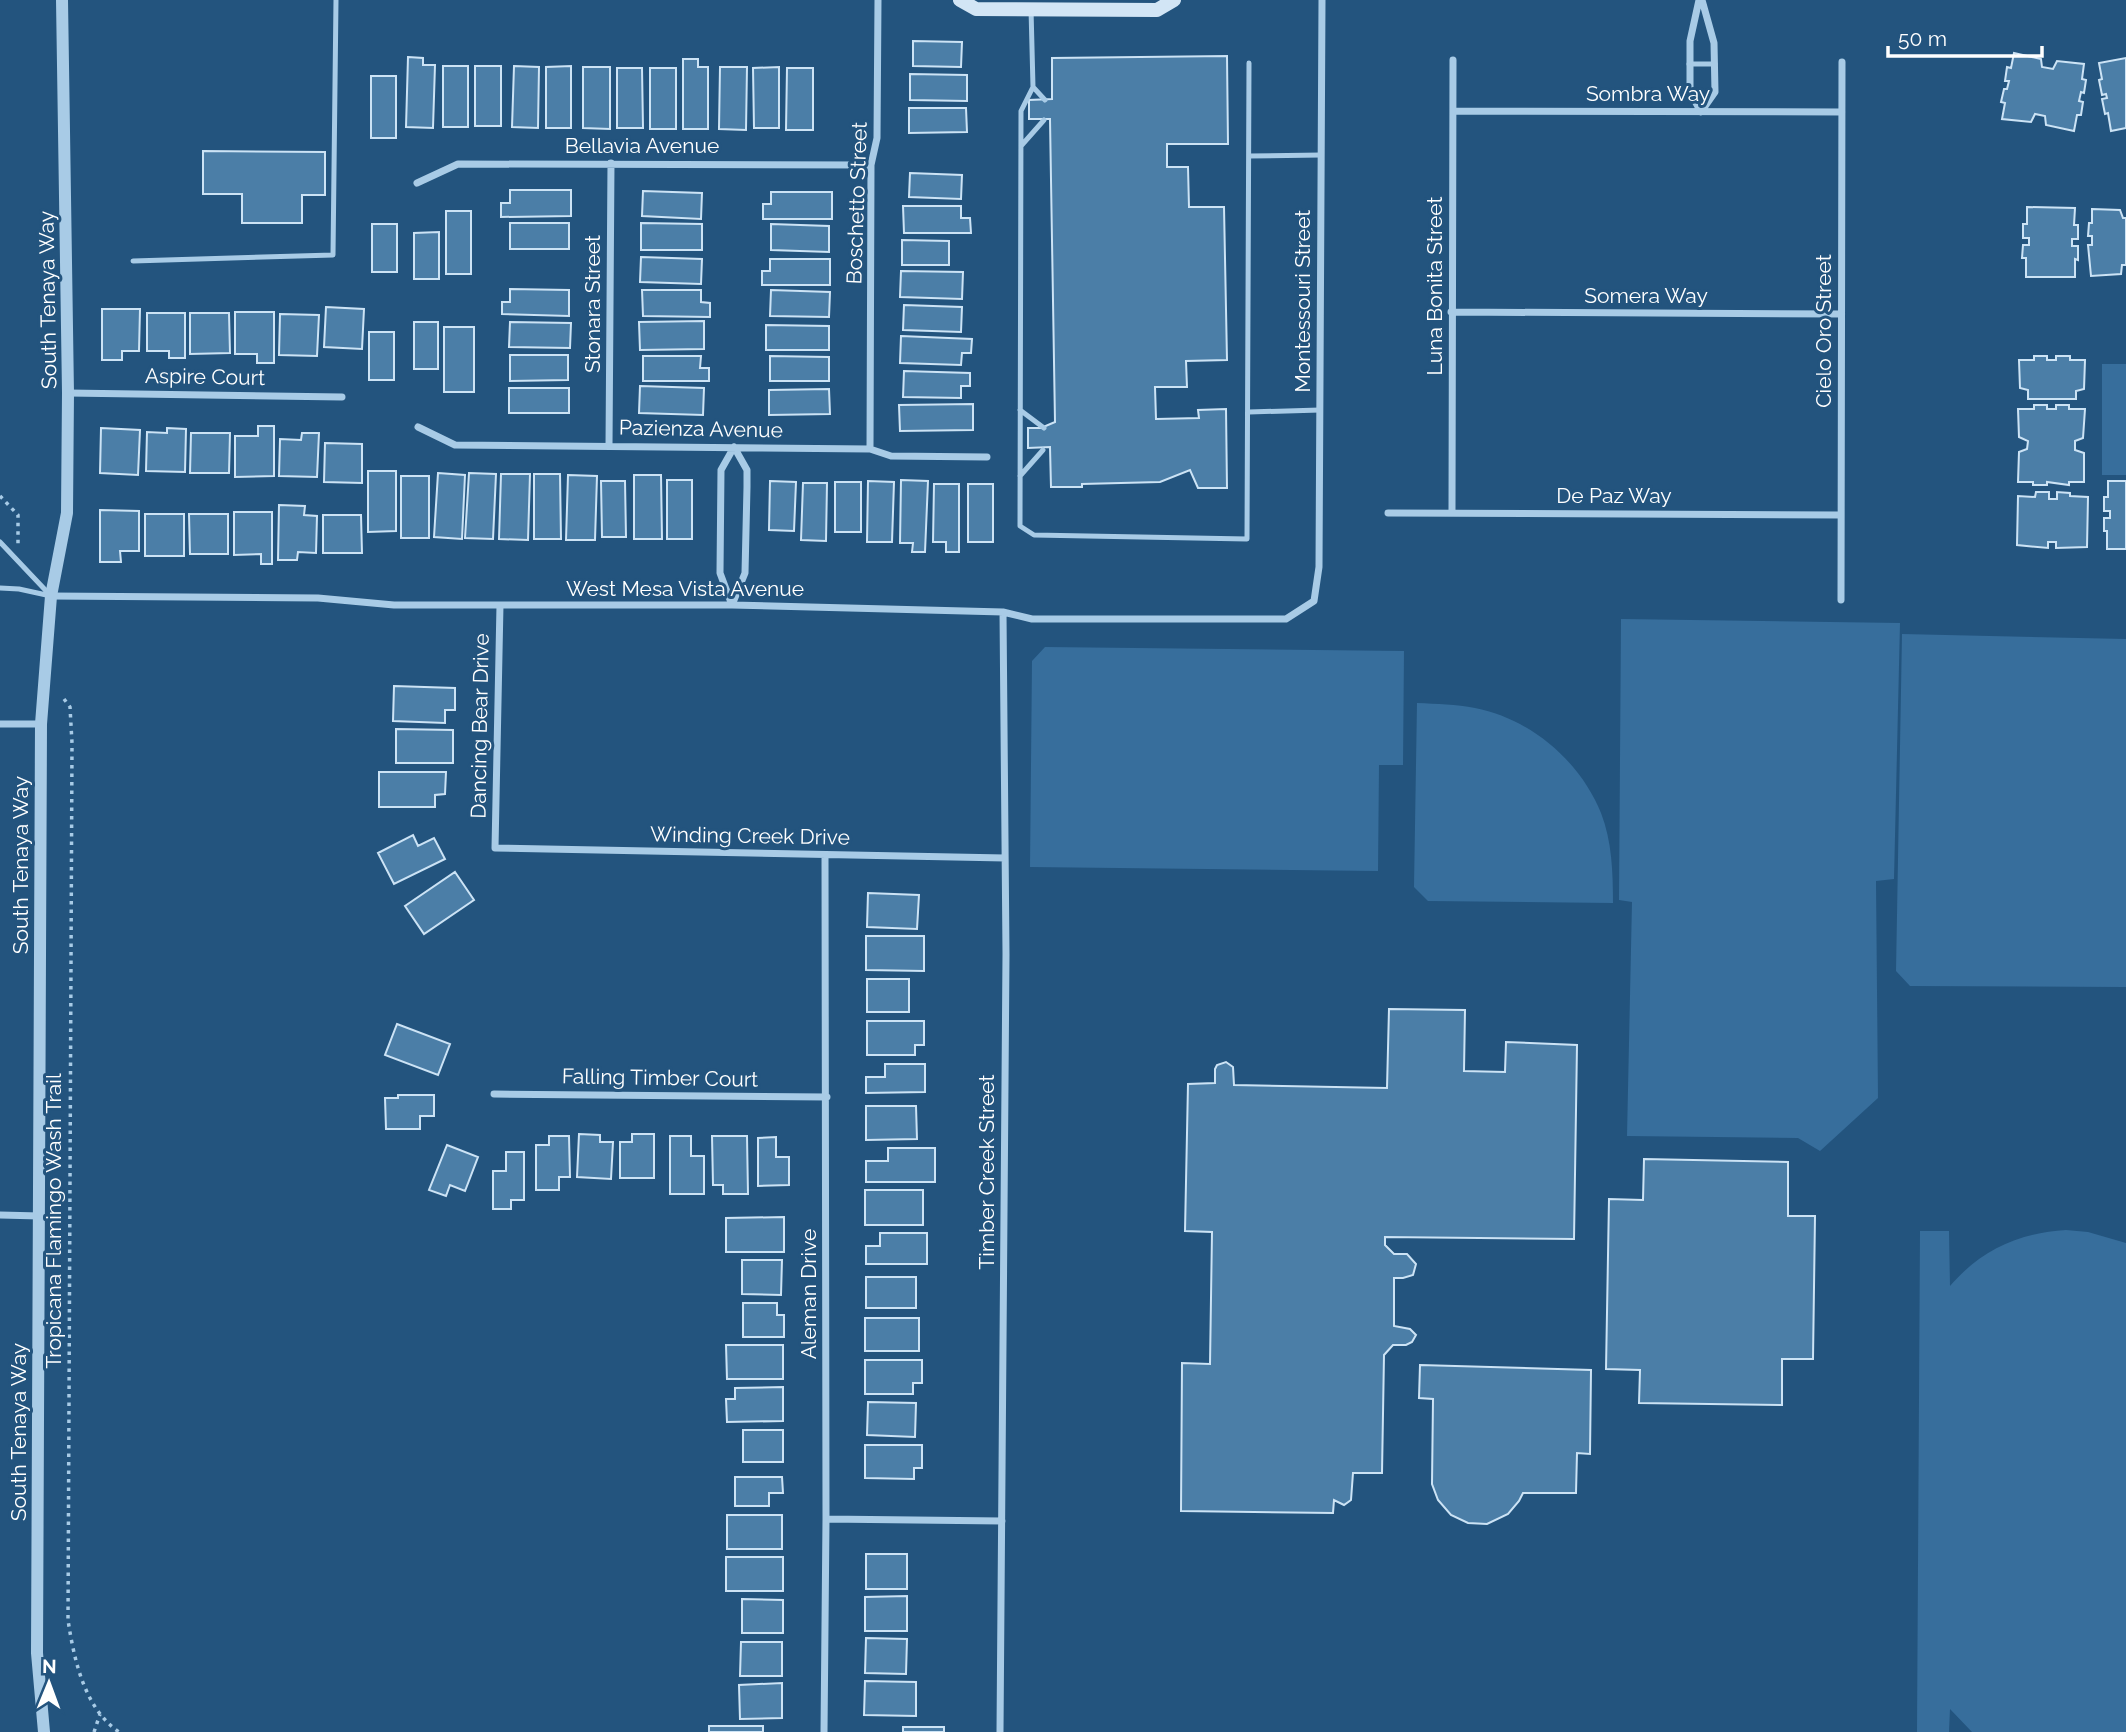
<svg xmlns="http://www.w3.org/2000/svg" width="2126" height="1732" font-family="Raleway,sans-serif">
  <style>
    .green { fill: #376e9c }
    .building { fill: #4b7ea7; stroke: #cce3f5; stroke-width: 2 }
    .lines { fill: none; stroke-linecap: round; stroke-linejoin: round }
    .path { stroke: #a8cbe6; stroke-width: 3.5; stroke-dasharray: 3.5 5; stroke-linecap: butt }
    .service { stroke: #a8cbe6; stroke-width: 5 }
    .minor { stroke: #a8cbe6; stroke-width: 7 }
    .tertiary { stroke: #a8cbe6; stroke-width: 12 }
    .secondary { stroke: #d2e5f5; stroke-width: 14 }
    .labels { text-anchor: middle; stroke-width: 6; stroke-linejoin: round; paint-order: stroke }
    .street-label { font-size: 21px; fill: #fff; stroke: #23547e }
  </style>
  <rect width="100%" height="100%" fill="#23547e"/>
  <path class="green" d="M2102 364H2126V475H2102Z
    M1621 619 1900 623 1894 879 1876 881 1878 1098 1820 1151 1798 1138 1627 1136 1632 902 1619 900Z
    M1902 634 2126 639V987L1910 986 1896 971Z
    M1045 647 1404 651 1403 765H1379L1378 871 1030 867 1032 661Z
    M1417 703C1437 704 1456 704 1475 708 1531 719 1580 761 1601 813 1612 841 1613 873 1613 903L1428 901 1414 887Z
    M2066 1230 2088 1232 2126 1243V1732H1972L1950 1709 1949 1732H1917L1920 1231H1949L1950 1286C1981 1250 2019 1233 2066 1230Z"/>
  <path class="building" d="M913 41 962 42 961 67 913 66Z
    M2014 53 2041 59 2042 67 2053 69 2057 61 2084 64 2082 79 2086 80 2084 93 2081 92 2079 101 2083 102 2081 115H2077L2074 131 2046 125 2045 116 2035 114 2031 122 2002 119 2005 103 2001 102 2004 89H2007L2009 81H2005L2007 67 2011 68Z
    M1227 56 1228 144H1167V167H1188L1189 207H1224L1227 360 1186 361 1187 387H1155L1156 419 1199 418 1198 410 1226 409 1227 488H1198L1190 470 1160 482 1082 484V487H1051L1050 447 1028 448V428H1041L1055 422 1050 119H1029V100L1052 99V58Z
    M408 57 423 58V65H435L433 128 406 127Z
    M2126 58V128L2111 131 2108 113 2105 114 2102 99 2107 98 2106 94 2102 95 2099 80 2102 79 2099 63Z
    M683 59H698V67H708V129H683Z
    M443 66H468V127H443Z
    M475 66H501V126H475Z
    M514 66 539 67 538 128 512 127Z
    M571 66V128H546V67Z
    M583 67H610V129L583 128Z
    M720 67H747L746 130 719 129Z
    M779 67V128H754L753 68Z
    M617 68H642L643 128H617Z
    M650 68H676V129H650Z
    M787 68H813V130H786Z
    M910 74 967 75V101L910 100Z
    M371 76H396V138H371Z
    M909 108H966L967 132 909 133Z
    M203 151 325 152V195H302V223H242V194H203Z
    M910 173 962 175 961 199 909 197Z
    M510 190H571V216L501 217V203H510Z
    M643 191 702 193 701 219 642 216Z
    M771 192H832V219H763V204H771Z
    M903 206H961V218H970L971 233H904Z
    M2027 207 2075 208 2074 225H2078V239H2072V246H2078V260L2075 259V277H2026V258H2022L2023 245H2029V238H2023V224H2027Z
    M2092 209 2120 210 2123 218H2126V265H2122L2121 274 2091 276 2088 245H2092V236H2088L2089 223H2092Z
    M446 211H471V274H446Z
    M510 223H569V249H510Z
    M641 223 702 224V250H641Z
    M372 224H397V272H372Z
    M771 224 829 226V252L771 250Z
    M439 232V279H414V233Z
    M902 240 949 241V265H902Z
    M641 257 702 259 701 284 640 282Z
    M770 259H830V285H762V271H770Z
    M901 271 963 272 962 299 900 297Z
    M510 289 569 290V316L502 314V302H510Z
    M642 290H701V302L710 303V317L643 316Z
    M771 290 830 292 829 317 770 316Z
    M904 305 962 307 961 332 903 330Z
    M326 307 364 309 362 349 324 347Z
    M102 309H140L139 351H122V360H102Z
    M235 312H274V363H257V354H235Z
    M147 313H185V358H169V351H147Z
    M190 313H229L230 353 190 354Z
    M280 314 319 315 317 356 279 355Z
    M704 321V349L640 350 639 322Z
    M414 322H438V369H414Z
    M510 322 571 323 570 348 509 347Z
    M766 325 829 326V350H766Z
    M444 327H474V392H444Z
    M369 332H394V380H369Z
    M901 336 972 339 971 353H962L961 365 900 363Z
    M510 355H568V380L510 381Z
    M643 356H701L700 368H709V381H643Z
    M770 356 829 357V381H770Z
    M2034 356H2047V360H2056V356H2070V360H2085L2084 389 2076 391V399H2028V390L2020 388 2019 360H2034Z
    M904 371 970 373V386H961V398L903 397Z
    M640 386 704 388 703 415 639 413Z
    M509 388H569V413H509Z
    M829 389 830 414 769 415V390Z
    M973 404V430L900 431 899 405Z
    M2034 405H2047V409H2056V405H2069V409H2085L2083 438 2075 441V450L2084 453V482H2069V485L2047 482V485H2033V482H2018L2019 452 2027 449 2028 441 2019 437 2018 409H2034Z
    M258 426H274V476L235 477V436H258Z
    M101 428 140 430 138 475 100 473Z
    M167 428 186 429 185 472 146 471 147 432 167 433Z
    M191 433H230L229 473H190Z
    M302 433H319L317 477 279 476 280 439 301 440Z
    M325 443 362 444V483L324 482Z
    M368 471H396V531L368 532Z
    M438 473 465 475 462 539 434 537Z
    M469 473 496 474 493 539 465 538Z
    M501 474H530L528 540 499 539Z
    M534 474H560L561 539H534Z
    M568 475 597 476 595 540H566Z
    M634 475H661L662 539H634Z
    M401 476H429V538H401Z
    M667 480H692V539H667Z
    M901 480 928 481 925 552H912L913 543H900Z
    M601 481H625L626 537H602Z
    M770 481 796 482 794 531 769 530Z
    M868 481 894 482 892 542H867Z
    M2108 481H2126V549H2107V531H2104V518H2110V511H2104V497H2108Z
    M835 482H861V532H835Z
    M803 483H827L826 541 801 540Z
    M934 484H959V552H946V542H933Z
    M968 484H993V542H968Z
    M2036 492H2049V499H2057V492L2070 493V496L2088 497 2087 547 2056 548V542H2048V548L2017 545 2018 496 2035 497Z
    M279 505 305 506 304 515 317 516 316 553 298 552 297 560H278Z
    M100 510 139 511V551H120L121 562H100Z
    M234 512H272V564H261V554L234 555Z
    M145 514H184V556H145Z
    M189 514H228V554H190Z
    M323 515H361L362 553H323Z
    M394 686 455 688V710H445V723L393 721Z
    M396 729 453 730V763H396Z
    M379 772H446L445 794 435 795V807H379Z
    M413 835 418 846 434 838 445 859 394 884 378 853Z
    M455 872 474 900 424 934 405 906Z
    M868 893 919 895 917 929 867 927Z
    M866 936H924V971L866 970Z
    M867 979H909V1012H867Z
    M1389 1009 1465 1010 1464 1071 1505 1072 1506 1042 1577 1045 1574 1239 1385 1237V1245L1394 1254H1407L1416 1264 1413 1275 1403 1278H1394V1326L1410 1329 1416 1335 1412 1342 1406 1345H1393L1384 1355 1382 1473H1353L1351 1500 1344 1505 1334 1500 1333 1513 1181 1511 1182 1363 1210 1364 1212 1232 1185 1231 1188 1084 1215 1083V1069L1217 1065 1226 1062 1233 1067 1234 1085 1387 1088Z
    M867 1021H924V1045H915V1055H867Z
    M397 1024 450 1044 438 1075 385 1055Z
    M885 1064H925V1092L866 1093V1077H885Z
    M398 1095H434V1116H420V1129H386L385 1098H398Z
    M866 1106H916L917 1139 866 1140Z
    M579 1134 600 1135V1142H613L611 1179 577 1177Z
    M632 1134H654V1178H620V1142H632Z
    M549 1136H569L570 1177H559V1190H536V1145H549Z
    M670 1136H691V1156H704V1194H670Z
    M712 1136H747L748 1194H723V1185H713Z
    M776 1137V1157H789V1185L758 1186V1138Z
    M447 1145 478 1157 465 1191 450 1185 446 1196 429 1190Z
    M888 1148H935V1182H866V1161H888Z
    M506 1152H524V1200H511V1209H493V1171H506Z
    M1644 1159 1788 1162V1216H1815L1813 1359H1782V1405L1639 1403 1640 1370 1606 1369 1609 1199 1643 1200Z
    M865 1190H923V1225H865Z
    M784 1217V1252H726V1218Z
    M880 1233H927V1264H866V1246H880Z
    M742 1260H782L781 1295 742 1294Z
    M866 1277H916V1308H866Z
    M743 1303H777V1315H784V1337H743Z
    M865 1318H919V1351H865Z
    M726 1345H783V1379H727Z
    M865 1360H922V1383H913V1394H865Z
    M1420 1365 1591 1370 1590 1454 1577 1453 1576 1493H1523L1519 1501 1508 1514 1487 1524 1468 1523 1451 1515 1438 1500 1432 1484 1433 1399 1419 1398Z
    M783 1387V1421L727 1422 726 1399H735V1388Z
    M868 1402 916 1403 915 1437 867 1435Z
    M743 1430H783V1462H743Z
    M865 1445H922V1468H914V1479L865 1478Z
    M735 1477H782L783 1493H769V1506H735Z
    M727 1515H782V1549H727Z
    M866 1554H907V1589H866Z
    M726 1557H783V1591H726Z
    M907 1596V1631H865V1597Z
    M742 1599 783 1600V1633H742Z
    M866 1638 907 1639 906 1674 865 1673Z
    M741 1642H782V1676H740Z
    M865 1681 916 1682V1716L864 1715Z
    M782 1683V1718L740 1719 739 1685Z
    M709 1726H763V1732H709Z
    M903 1727H944V1732H903Z"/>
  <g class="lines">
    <path class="path" d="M0 496 18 515V544
      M64 699 70 707 72 743 68 1620C74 1659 84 1708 119 1732
      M94 1732 100 1714"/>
    <path class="service" d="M1031 9 1033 87 1021 111 1020 526 1034 535 1247 539 1249 63
      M1689 64H1715
      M1033 87 1045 100
      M1021 146 1044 120
      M1249 156 1321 155
      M133 261 333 255 336 0
      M1020 410 1044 428
      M1249 412 1320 410
      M1020 476 1043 450
      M0 542 51 596
      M0 588 19 589 51 596"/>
    <path class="minor" d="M1699 0 1690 41V92L1701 112 1715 92 1714 43 1702 0
      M1454 111 1842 112
      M417 183 458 164 871 165
      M1451 312 1841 314
      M68 393 342 397
      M418 427 455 445 870 449 891 456 987 457
      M609 446 611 163
      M870 449 871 165 877 138 878 0
      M1388 513 1841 515
      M1452 513 1453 60
      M51 596 318 598 394 605H732L1003 612 1032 619H1286L1314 601 1319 567 1322 0
      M1841 600 1842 62
      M500 605 495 848 1005 858
      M732 605 745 573 747 487V470L734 447
      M732 605 720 573 721 470 734 447
      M0 724H41
      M494 1094 827 1097
      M0 1215 40 1216
      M826 1519 1002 1521
      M824 1732 826 1519 825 855
      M1000 1732 1006 954 1003 612"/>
    <path class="tertiary" d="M44 1732 37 1653 41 724 51 596 67 513 68 393 62 0"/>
    <path class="secondary" d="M960 0 976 9 1157 10 1174 0"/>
  </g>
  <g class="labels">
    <g class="street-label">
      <text x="1648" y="101">Sombra Way</text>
      <text x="642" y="153">Bellavia Avenue</text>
      <text transform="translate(857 203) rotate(-88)" y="7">Boschetto Street</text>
      <text transform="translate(1435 286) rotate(-90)" y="7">Luna Bonita Street</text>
      <text x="1646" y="303">Somera Way</text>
      <text transform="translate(48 300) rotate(-91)" y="7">South Tenaya Way</text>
      <text transform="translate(1303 301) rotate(-90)" y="7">Montessouri Street</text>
      <text transform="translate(593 304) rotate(-90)" y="7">Stonara Street</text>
      <text transform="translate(1824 331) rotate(-90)" y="7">Cielo Oro Street</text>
      <text transform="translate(205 377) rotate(1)" y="7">Aspire Court</text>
      <text transform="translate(701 429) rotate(1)" y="7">Pazienza Avenue</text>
      <text x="1614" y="503">De Paz Way</text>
      <text x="685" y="596">West Mesa Vista Avenue</text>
      <text transform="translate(480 726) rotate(-89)" y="7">Dancing Bear Drive</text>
      <text transform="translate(750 836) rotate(1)" y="7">Winding Creek Drive</text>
      <text transform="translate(21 865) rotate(-90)" y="7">South Tenaya Way</text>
      <text transform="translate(660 1078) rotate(1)" y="7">Falling Timber Court</text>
      <text transform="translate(987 1172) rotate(-90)" y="7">Timber Creek Street</text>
      <text transform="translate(54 1221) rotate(-90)" y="7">Tropicana Flamingo Wash Trail</text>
      <text transform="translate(809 1294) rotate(-90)" y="7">Aleman Drive</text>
      <text transform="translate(19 1432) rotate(-90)" y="7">South Tenaya Way</text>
    </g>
  </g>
  <g transform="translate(49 1683) rotate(1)" stroke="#23547e" stroke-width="5" paint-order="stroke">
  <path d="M0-5L12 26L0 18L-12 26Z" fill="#ffffff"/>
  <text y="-10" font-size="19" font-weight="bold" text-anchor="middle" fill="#ffffff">N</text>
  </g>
  <path d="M1888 46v10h154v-10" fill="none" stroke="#ffffff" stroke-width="3.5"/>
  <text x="1898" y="46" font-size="21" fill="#ffffff" stroke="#23547e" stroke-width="5" paint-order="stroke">50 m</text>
</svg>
